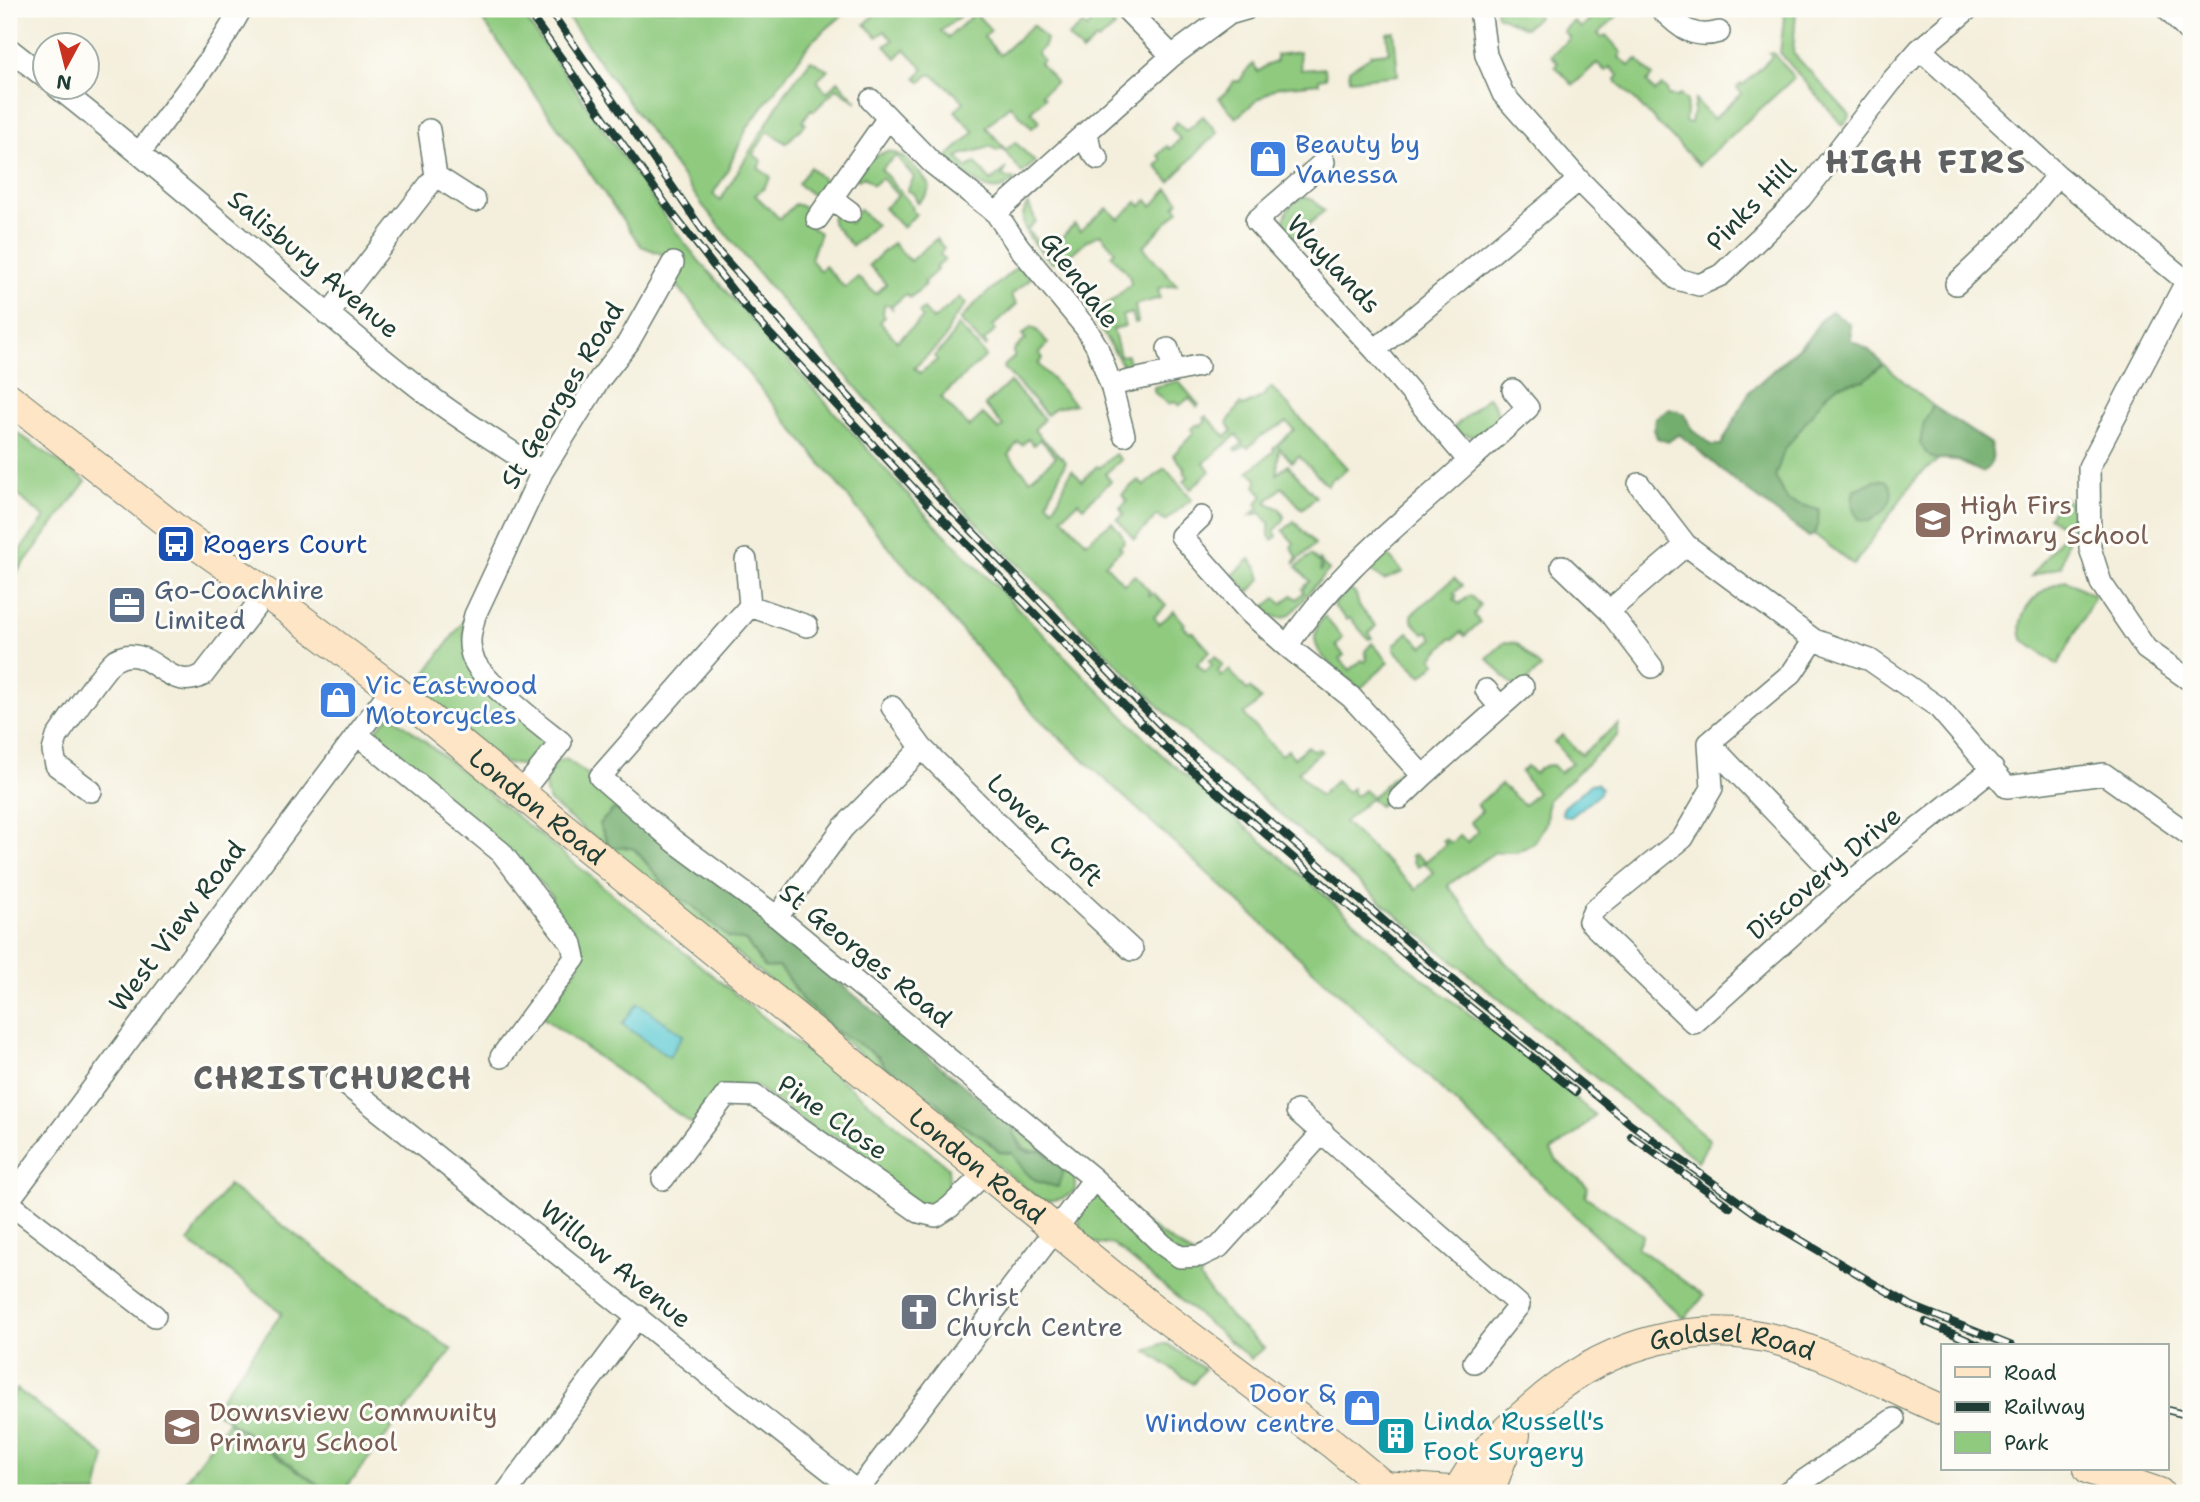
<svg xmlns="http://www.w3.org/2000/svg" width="2200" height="1502" font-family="'Shantell Sans',sans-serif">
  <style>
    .green { fill: #8fca7f; stroke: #57845a; stroke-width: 2; fill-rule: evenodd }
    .forest { fill: #73ae6e; stroke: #497651; stroke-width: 2 }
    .water { fill: #5dcad3; stroke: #3e8484; stroke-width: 2 }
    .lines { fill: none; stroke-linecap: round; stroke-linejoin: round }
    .minor-casing { stroke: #6a7b6f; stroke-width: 24 }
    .secondary-casing { stroke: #6a7b6f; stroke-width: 32 }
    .minor { stroke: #fff; stroke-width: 21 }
    .secondary { stroke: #fde5c5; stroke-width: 30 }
    .rail-casing { stroke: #1f3d34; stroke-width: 8 }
    .rail { stroke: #fdfcf7; stroke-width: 5; stroke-dasharray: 16; stroke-linecap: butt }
    .labels { text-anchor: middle; stroke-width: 6; stroke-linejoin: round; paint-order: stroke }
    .shop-label { font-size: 26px; fill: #366cbe; stroke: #fdfcf7; text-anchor: start }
    .street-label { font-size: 26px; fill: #1f3d34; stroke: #fdfcf7 }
    .education-label { font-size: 26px; fill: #785e54; stroke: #fdfcf7; text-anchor: start }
    .transit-label { font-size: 26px; fill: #164399; stroke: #fdfcf7; text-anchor: start }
    .service-label { font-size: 26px; fill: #4e5e75; stroke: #fdfcf7; text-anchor: start }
    .worship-label { font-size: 26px; fill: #5b616d; stroke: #fdfcf7; text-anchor: start }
    .culture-label { font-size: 26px; fill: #0d838f; stroke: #fdfcf7; text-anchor: start }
    .district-label { font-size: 33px; font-weight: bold; letter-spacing: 2px; fill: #5e6062; stroke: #fdfcf7 }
  </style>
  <rect width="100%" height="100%" fill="#fdfcf7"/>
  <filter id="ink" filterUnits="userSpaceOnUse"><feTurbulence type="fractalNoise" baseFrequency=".0143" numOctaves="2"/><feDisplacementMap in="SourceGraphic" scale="14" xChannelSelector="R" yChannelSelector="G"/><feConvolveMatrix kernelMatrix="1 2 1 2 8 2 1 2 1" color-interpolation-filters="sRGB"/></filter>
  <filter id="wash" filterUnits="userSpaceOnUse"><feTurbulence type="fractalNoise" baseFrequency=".00686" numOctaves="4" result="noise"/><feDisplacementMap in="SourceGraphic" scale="28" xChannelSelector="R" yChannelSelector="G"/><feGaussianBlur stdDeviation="1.57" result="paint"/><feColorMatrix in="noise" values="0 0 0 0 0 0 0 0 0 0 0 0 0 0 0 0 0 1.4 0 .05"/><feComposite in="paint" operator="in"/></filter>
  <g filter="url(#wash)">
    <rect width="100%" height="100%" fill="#f4efdc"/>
    <path class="green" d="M475 9H519L667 220 700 262 927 516 1161 754 1409 968 1526 1057 1595 1115 1577 1133 1551 1151 1557 1161 1588 1187 1585 1196 1643 1235 1637 1247 1704 1296 1684 1319 1398 1048 1034 714 881 538 676 284 679 261 641 246Z
      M562 9H850L812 41 747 128 725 175 713 194 720 201 785 93 811 60 828 70 817 81 827 92 838 81 857 102 837 88 814 111 811 109 803 121 806 124 786 143 768 131 753 154 762 161 758 168 771 177 763 189 755 195 780 219 795 204 811 209V227L820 233 811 259 820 271 825 266 845 288 858 277 876 294 886 284 869 265 893 243 910 261 936 239 944 248 940 255 944 258V261L935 268 937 270 924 282 925 285 910 298 906 294 891 307 893 310 889 305H884L883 314 885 317 880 322 897 341 923 318 919 313 924 309 933 320 960 297 966 304 953 320 944 340 914 368 920 373 937 360 934 356 947 344 958 325 986 356 941 397 969 427 983 414 999 430 1003 426 985 405 1010 382 1044 419 1034 430 1066 462 1047 502 1053 508C1062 498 1063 483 1072 470L1082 481 1097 466 1099 468 1115 454 1121 460 1105 474 1111 481 1083 507 1078 502 1062 517 1086 542 1112 522 1122 534 1124 543 1119 546 1122 549 1105 564 1124 584 1135 575 1150 592 1148 594 1150 596 1154 593 1166 606 1154 617 1159 624 1174 611 1185 624 1183 626 1190 632 1192 631 1210 651 1197 664 1205 672 1212 665 1209 661 1215 656 1223 665 1218 671 1221 677 1229 670 1247 690 1250 688 1261 700 1244 715 1281 755 1288 750 1294 758 1308 746 1314 751 1318 749 1322 751 1298 772 1320 796 1336 781 1347 792 1352 788 1354 795H1358L1364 790 1372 797 1399 772 1398 781 1388 791 1391 795 1379 806 1371 798 1344 822 1416 889 1434 873 1424 862 1418 867 1413 861 1414 859 1411 856 1414 854 1426 861 1446 844 1443 840 1445 839 1451 843 1460 835 1467 842 1478 831 1470 822 1482 811 1477 805 1501 784 1524 805 1537 793 1521 772 1527 766 1535 774C1540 767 1544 765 1553 765L1560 773 1572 763 1554 742 1563 735 1581 755 1618 724 1617 736 1548 800 1546 823 1534 843 1517 852H1495L1448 885 1506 963 1710 1140 1698 1161 1406 923 1181 728 949 495 769 286 703 206ZM1028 439 1034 445 1040 439 1056 457 1030 479 1008 455 1018 442 1022 445Z
      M880 9H969L941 31 948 38 975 13 991 30 984 37 1000 55 1033 25 1046 39 1044 46 1037 53 1043 60 1040 63 1056 82 1042 94 1045 98 1031 111 1040 121 1032 128 1010 105 986 127 1006 150 1015 142 1035 162 1022 173 1002 148 997 151 990 146C977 153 971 150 957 157L967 168 975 162 991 181 1007 168 1002 176 1015 180C1010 183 1005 188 1000 189 982 194 959 168 946 158L974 132 955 111 964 102C954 91 944 85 933 75H928L921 82 916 77 924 69 905 49 896 58 885 46 893 40 885 31 877 37 865 24Z
      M1099 9 1115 27 1098 41 1096 39 1082 52 1068 37 1083 24 1087 28 1091 24 1088 19Z
      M1496 9H1531L1538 17 1525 28 1497 15Z
      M1591 9H1624L1598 34 1602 38 1606 35 1622 53 1619 57 1629 66 1637 59 1653 76 1647 82 1655 92 1662 86 1667 89 1668 96 1677 97 1680 94 1687 101 1685 122 1691 123 1695 100 1713 119 1741 94 1737 88 1741 84 1743 85 1772 57 1769 53H1774L1794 78 1699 165 1615 80 1619 76 1610 67 1605 71 1597 63 1573 85 1555 66 1558 63 1551 55 1570 38 1563 31 1574 21 1581 28 1595 14Z
      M1785 9H1799L1796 11 1793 53 1850 115 1843 126 1780 53Z
      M1394 32 1398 75 1350 80 1349 70 1371 56V54L1389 52 1387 33Z
      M1299 52 1301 70 1325 68 1326 78 1319 79V83L1278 87 1257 100 1236 118 1219 98 1230 88 1234 81H1240L1245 72 1253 64 1258 72 1265 66 1276 62V55Z
      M1203 116 1218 133 1200 149 1170 182 1156 166 1162 160 1158 155 1167 146 1170 149 1180 139 1171 128 1177 122 1186 131Z
      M887 151C905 153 919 171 930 186L927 194 918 203 913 193 907 191 914 177 896 156 881 169 913 207 911 209 916 214 903 228 884 208 898 196 882 178 873 185 864 177 858 180 856 176 873 153 876 156Z
      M810 167 829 185 818 199 798 184Z
      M1168 189 1179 201 1175 205 1179 210 1143 247 1177 285 1158 288 1160 298 1135 305 1138 322 1135 323 1132 313 1122 316 1125 326 1113 329 1120 356 1127 355 1131 370 1125 369 1095 320 1103 308 1131 284 1129 275 1111 255 1115 251 1100 234 1086 241 1061 263 1055 261 1052 263C1037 246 1012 228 1028 203L1036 221 1027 230 1051 257 1058 250 1056 243 1075 224 1080 231 1107 208 1119 219 1137 202 1141 206 1147 200 1152 206Z
      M1303 197 1313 200 1324 211 1286 244C1282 223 1282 207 1303 197Z
      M859 209 876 225 852 246 832 223V216H839L850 223Z
      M1018 266 1030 279 1012 294V298L1017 304 993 326 996 330 984 341 987 345 985 347 960 320 975 304Z
      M1826 322 1883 364 1933 406 1990 444 1972 468 1956 460 1939 459 1916 478 1854 565 1716 458 1750 391Z
      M1031 327 1037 330 1048 344 1039 353 1043 358 1038 364 1075 404 1055 408 1047 415 1003 367 1014 357V350L1026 339 1022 335Z
      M1178 381 1199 405 1197 407 1189 398 1179 406 1175 402 1168 404 1154 392V387Z
      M1271 387 1347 468 1336 478 1334 476 1327 485 1299 456 1292 462 1279 447 1277 474 1288 465 1316 497 1302 509 1282 487 1266 502 1280 509 1284 516 1283 522 1274 531 1277 536 1272 540 1269 536V523L1261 513 1251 515 1259 508 1256 504 1263 496 1255 486 1257 482 1256 477 1248 472 1274 451 1273 449 1294 430 1287 422 1261 436 1248 448 1245 446 1237 451 1235 449 1243 443 1236 435 1204 463 1210 471 1191 489 1184 481 1188 477 1184 472 1186 469 1173 455 1194 433 1191 429 1198 424 1201 426 1206 421 1204 418 1206 416 1226 437 1232 431 1227 423 1240 404 1243 406 1262 397Z
      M1488 397C1517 427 1479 449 1453 428Z
      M9 427 86 481 9 583V564L45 518 9 488Z
      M1163 469H1166L1192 499 1165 521 1158 515 1134 539 1117 519 1124 514 1120 508 1127 501 1122 494 1138 480 1144 486Z
      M2063 497 2075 507 2069 532 2049 517Z
      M1294 521 1315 544 1294 564 1297 557 1291 547 1294 543 1283 531Z
      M2062 536 2068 537 2061 566 2031 577Z
      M1387 554 1403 572 1384 580 1368 570Z
      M1311 555 1321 565 1320 572 1322 569 1320 561 1329 570C1322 579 1313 587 1306 596 1293 613 1283 629 1263 608L1276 598 1282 604 1292 595 1297 599 1304 592 1302 589 1310 581 1296 567Z
      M1250 559 1258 569 1261 579 1249 592 1233 575Z
      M1454 578 1462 586 1454 593 1457 596 1454 599 1459 604 1470 595 1480 605 1474 615 1480 622 1465 636 1461 632 1454 639H1450L1432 658 1436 663 1422 676 1394 650V645L1408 632 1423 647 1433 639 1428 631 1424 634 1412 621V614Z
      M2066 580 2095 596 2058 665 2022 639C2013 611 2042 587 2066 580Z
      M1349 589 1356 594 1359 606 1376 626 1369 633 1372 638 1368 639 1350 618 1347 620 1333 605Z
      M1324 616 1343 638 1336 646 1344 655 1340 659 1350 670 1362 660 1365 662 1367 660 1365 651 1372 643 1389 662 1360 689C1337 668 1297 649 1324 616Z
      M465 619 464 639 544 739 541 755 528 766 504 763 427 700 420 681Z
      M1505 642 1517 643 1541 668 1522 685H1512L1487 658Z
      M391 714 948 1167 949 1184 941 1207 923 1209 864 1166 863 1156 834 1135 823 1136 754 1085 722 1088 692 1124 542 1017 580 964 551 907 552 896 527 868 383 747 377 729Z
      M566 759 597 781 629 810 614 809 599 824 610 849 624 847 634 849 676 898 692 905 728 937 746 941 765 968 779 967 804 1003 820 1015 832 1030 848 1037 878 1057 885 1068 902 1076 919 1095 934 1099 956 1122 973 1129 999 1152 1012 1153C1026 1175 1032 1183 1058 1187L1064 1169 1042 1150C1021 1152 1024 1147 1014 1133L1015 1128 1069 1168 1075 1180V1190C1064 1200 1055 1201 1040 1200L550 802C541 783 545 779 555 762Z
      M228 1185 452 1350 342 1493H330L213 1409 282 1313 219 1263 188 1242Z
      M1095 1197 1109 1200 1205 1263 1200 1279 1230 1317 1264 1348 1251 1359 1113 1244C1108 1244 1101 1245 1096 1243 1073 1236 1074 1205 1095 1197Z
      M1160 1344H1168L1204 1369 1193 1384 1147 1351Z
      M17 1389 105 1456 97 1493H9V1400Z
      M228 1422 329 1493H176Z"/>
    <path class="forest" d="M1831 311 1850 324 1851 340 1869 350 1883 364 1865 380 1838 385 1826 395 1784 451 1775 477 1788 501 1819 510 1818 525 1814 535 1809 537 1731 478 1679 434 1668 442 1657 438 1654 429 1655 418 1669 409 1683 413 1694 431 1712 445H1721L1750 391 1805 343 1821 320Z
      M1933 406 1990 444C1994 457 1994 464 1982 472 1973 469 1965 462 1956 460 1933 454 1935 469 1920 443L1924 422Z
      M1885 480 1890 484C1896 501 1884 512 1869 521L1860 520C1852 510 1851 502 1854 490L1874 481Z
      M614 809 630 810 1015 1128 1013 1133 1021 1148 1029 1152 1041 1150 1064 1169 1058 1187C1032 1183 1026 1175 1012 1153L999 1152 986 1139 956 1122 934 1099 920 1095 902 1076 885 1067 879 1057 848 1037 832 1029 820 1015 804 1003 792 982 779 967 765 968 746 941 728 937 692 905 676 898 635 849 624 847 611 849 599 824Z"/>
    <path class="water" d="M1597 783 1601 789 1599 794 1571 817 1563 816 1562 812 1564 807 1591 784Z
      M638 1003 683 1035 669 1057 622 1024Z"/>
  </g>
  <g filter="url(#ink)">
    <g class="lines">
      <g class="minor-casing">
        <path id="minor" d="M1126 9 1172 56
          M1480 9 1486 55 1503 94 1579 180 1677 279 1699 285 1721 275 1801 198 1891 82 1920 49 1968 9
          M1661 9C1678 26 1693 40 1719 32
          M2167 9 2191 34
          M9 49 46 78
          M1920 49 2057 175 2191 285
          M58 88C184 186 301 296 427 394 463 422 504 446 542 472
          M871 100 932 163 996 213 1019 247 1086 328 1097 347 1111 385
          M429 130 436 176 475 201
          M1087 132 1090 149 1098 159
          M140 152C175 105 213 60 241 9
          M1324 162 1256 221 1375 350 1579 180
          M831 198 850 212
          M996 213 1172 56 1229 14 1246 9
          M817 219 888 118
          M2186 282 2089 467 2090 548 2101 583 2146 649 2191 681
          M1956 284 2015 228 2057 175
          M328 315 436 176
          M1168 349 1174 371
          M1375 350 1469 461C1405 520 1335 573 1287 646L1351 697 1423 776 1523 687
          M1124 435 1111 385 1198 366
          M1469 461 1528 408 1513 390
          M1639 484 1686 545 1814 640 1870 660 1938 707 2007 787 2104 774 2191 836
          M1201 517 1181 536 1250 613 1287 646
          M746 560 750 606 600 777 674 841 777 917 1094 1179 1163 1245 1180 1257 1200 1256 1219 1247 1323 1132
          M1562 566 1609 611
          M750 606 807 626
          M1814 640 1792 673 1709 743 1712 788 1683 838 1594 910 1589 921 1694 1023 1846 886 1993 769
          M1652 667 1609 611 1686 545
          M1486 690 1500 707
          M892 707 922 748
          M358 735 501 852 572 944 575 958 501 1057
          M1709 743 1846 886
          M91 791 56 765 53 751 57 737C66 724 106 665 115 660 151 640 166 695 203 675L266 593
          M521 793 561 742C540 725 481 681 473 658 467 643 471 631 475 615L542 472 599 380 628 343 673 263
          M1400 798 1423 776
          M777 917 843 828 922 748 1018 844 1132 950
          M338 1078C512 1216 684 1357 859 1493
          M1297 1111 1519 1305 1474 1362
          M663 1179 726 1095 755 1096 919 1212 936 1216 950 1207 986 1172
          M9 1200 392 688
          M9 1203 155 1316
          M506 1493 638 1316
          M856 1493 1094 1179
          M1786 1493 1894 1419"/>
      </g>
      <g class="secondary-casing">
        <g id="secondary">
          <path id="s1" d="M9 398 183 535 266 593 392 688 1148 1305 1333 1444 1392 1493"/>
          <path d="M2089 1469 2159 1493"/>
          <path id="s2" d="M1462 1484C1482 1449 1515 1422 1546 1396 1611 1343 1698 1318 1781 1341 1837 1357 1889 1387 1943 1410"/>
          <path d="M1384 1486 1450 1491"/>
          <path d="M1489 1493 1502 1457 1515 1435"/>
        </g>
      </g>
      <use href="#minor" class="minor"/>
      <use href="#secondary" class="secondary"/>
      <g class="rail-casing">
        <path id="rail" d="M526 9 673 214 747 309 933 509 1165 747 1415 963 1576 1092
          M549 9 715 248 940 498 1171 736 1435 965 1631 1124 1755 1213 1912 1306 2012 1346
          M1631 1136 1730 1207
          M1926 1322 1981 1346
          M2167 1410 2191 1416"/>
      </g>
      <use href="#rail" class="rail"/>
    </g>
  </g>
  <defs>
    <g id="shop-square" transform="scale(2.0125)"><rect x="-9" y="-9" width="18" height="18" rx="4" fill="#3f7fe0" stroke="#fdfcf7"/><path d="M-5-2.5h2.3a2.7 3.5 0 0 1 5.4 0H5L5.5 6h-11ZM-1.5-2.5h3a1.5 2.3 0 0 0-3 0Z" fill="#fff"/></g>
    <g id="school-square" transform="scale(2.0125)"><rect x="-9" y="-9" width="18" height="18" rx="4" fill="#8d6e63" stroke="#fdfcf7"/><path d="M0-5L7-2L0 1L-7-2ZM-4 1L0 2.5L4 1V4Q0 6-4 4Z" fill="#fff"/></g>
    <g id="bus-square" transform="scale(2.0125)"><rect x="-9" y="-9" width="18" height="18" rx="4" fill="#1a4fb4" stroke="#fdfcf7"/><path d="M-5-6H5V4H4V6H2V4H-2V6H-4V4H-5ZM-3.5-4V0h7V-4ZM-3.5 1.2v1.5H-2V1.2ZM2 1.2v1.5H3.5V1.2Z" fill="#fff"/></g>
    <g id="office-square" transform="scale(2.0125)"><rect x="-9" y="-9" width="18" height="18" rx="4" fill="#5c6f8a" stroke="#fdfcf7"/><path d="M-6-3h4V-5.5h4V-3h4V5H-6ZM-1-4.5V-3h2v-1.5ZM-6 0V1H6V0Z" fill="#fff"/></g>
    <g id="church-square" transform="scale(2.0125)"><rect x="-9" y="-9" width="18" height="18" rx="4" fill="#6b7280" stroke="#fdfcf7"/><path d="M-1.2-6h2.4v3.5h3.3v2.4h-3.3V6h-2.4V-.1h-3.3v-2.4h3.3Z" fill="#fff"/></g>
    <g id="building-square" transform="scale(2.0125)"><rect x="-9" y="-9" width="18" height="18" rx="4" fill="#0f9aa8" stroke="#fdfcf7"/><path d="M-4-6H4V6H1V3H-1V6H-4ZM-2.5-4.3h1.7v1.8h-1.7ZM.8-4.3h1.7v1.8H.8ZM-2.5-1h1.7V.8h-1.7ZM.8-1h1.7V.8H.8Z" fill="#fff"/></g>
  </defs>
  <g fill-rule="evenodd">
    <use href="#shop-square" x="1268" y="159"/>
    <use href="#school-square" x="1933" y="520"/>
    <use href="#bus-square" x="176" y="544"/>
    <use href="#office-square" x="127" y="605"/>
    <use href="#shop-square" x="338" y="700"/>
    <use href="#church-square" x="919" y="1312"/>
    <use href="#shop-square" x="1362" y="1408"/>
    <use href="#school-square" x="182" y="1427"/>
    <use href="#building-square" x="1396" y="1436"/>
  </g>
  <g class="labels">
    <g class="shop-label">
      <text x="1295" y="153">Beauty by<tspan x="1295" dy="30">Vanessa</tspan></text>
      <text x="365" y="694">Vic Eastwood<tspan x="365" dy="30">Motorcycles</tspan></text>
      <text x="1335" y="1402" text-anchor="end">Door &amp;<tspan x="1335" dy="30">Window centre</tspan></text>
    </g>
    <g class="street-label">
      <text transform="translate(1751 205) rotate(-46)" y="9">Pinks Hill</text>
      <text transform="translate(314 264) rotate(40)" y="9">Salisbury Avenue</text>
      <text transform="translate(1334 264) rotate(47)" y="9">Waylands</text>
      <text transform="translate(1080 280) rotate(53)" y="9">Glendale</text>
      <text transform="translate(562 395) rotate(-59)" y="9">St Georges Road</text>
      <text dy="9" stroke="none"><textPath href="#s1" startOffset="668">London Road</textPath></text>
      <text transform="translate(1045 830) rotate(44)" y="9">Lower Croft</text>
      <text transform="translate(1824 873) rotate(-40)" y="9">Discovery Drive</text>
      <text transform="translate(177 926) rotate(-53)" y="9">West View Road</text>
      <text transform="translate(866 955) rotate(39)" y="9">St Georges Road</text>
      <text transform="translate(833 1117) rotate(35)" y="9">Pine Close</text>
      <text dy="9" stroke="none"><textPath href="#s1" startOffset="1236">London Road</textPath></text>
      <text transform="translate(616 1264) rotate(39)" y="9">Willow Avenue</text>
      <text dy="9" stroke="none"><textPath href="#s2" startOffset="324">Goldsel Road</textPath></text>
    </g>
    <g class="education-label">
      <text x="1960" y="514">High Firs<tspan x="1960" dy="30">Primary School</tspan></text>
      <text x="209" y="1421">Downsview Community<tspan x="209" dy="30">Primary School</tspan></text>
    </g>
    <g class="transit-label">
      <text x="203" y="553">Rogers Court</text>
    </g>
    <g class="service-label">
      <text x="154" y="599">Go-Coachhire<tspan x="154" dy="30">Limited</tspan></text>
    </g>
    <g class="worship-label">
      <text x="946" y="1306">Christ<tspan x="946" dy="30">Church Centre</tspan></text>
    </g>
    <g class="culture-label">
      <text x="1423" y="1430">Linda Russell's<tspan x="1423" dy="30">Foot Surgery</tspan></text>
    </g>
    <g class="district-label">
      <text x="1926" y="173">HIGH FIRS</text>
      <text x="333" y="1089">CHRISTCHURCH</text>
    </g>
  </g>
  <rect width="2200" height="1502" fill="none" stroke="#fdfcf7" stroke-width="35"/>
  <rect x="1941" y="1344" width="228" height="126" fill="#fdfcf7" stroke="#a4b0a9" stroke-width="2"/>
  <rect x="1955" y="1367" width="35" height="10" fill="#fde5c5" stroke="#a4b0a9" stroke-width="2"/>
  <text x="2004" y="1380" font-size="21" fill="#1f3d34">Road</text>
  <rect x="1955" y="1402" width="35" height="10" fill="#1f3d34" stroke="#a4b0a9" stroke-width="2"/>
  <text x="2004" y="1414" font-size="21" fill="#1f3d34">Railway</text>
  <rect x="1955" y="1432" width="35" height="21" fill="#8fca7f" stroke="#a4b0a9" stroke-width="2"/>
  <text x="2004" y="1450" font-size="21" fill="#1f3d34">Park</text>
  <g transform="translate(66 66) rotate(187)"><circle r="33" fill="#fdfcf7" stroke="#a4b0a9" stroke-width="2"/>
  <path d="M0-5L12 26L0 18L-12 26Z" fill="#c8321e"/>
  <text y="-10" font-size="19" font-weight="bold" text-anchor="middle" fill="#1f3d34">N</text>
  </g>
</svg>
